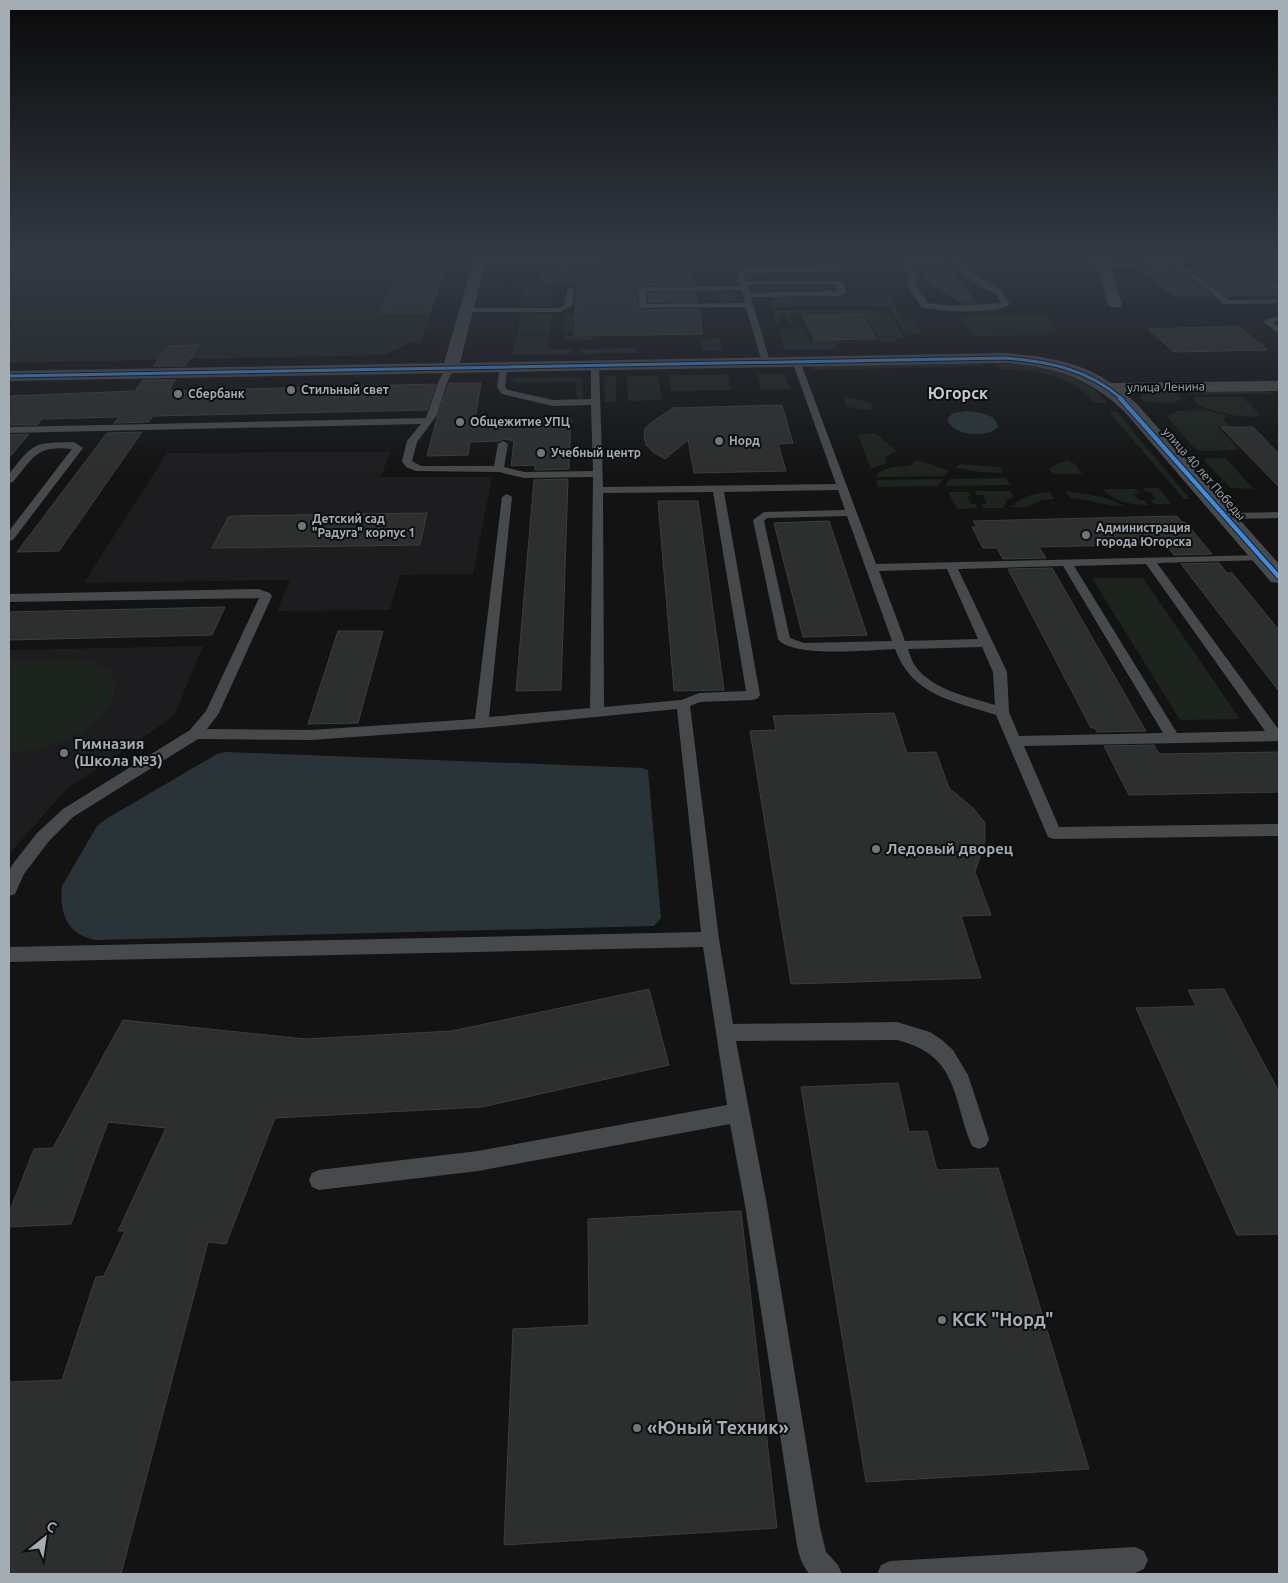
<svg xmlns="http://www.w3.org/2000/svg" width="1288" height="1583" font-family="Ubuntu,sans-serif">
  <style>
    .built { fill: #1d1d1f }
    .green { fill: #1d241d }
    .water { fill: #2a3438 }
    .building { fill: #2d2e2e; stroke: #3b3e3f }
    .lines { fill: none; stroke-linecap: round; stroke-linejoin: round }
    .lane { fill: #474a4c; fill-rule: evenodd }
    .street { fill: #474a4c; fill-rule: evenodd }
    .cycleway-far1-casing { stroke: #0d0e0f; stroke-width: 5 }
    .cycleway-casing { stroke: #0d0e0f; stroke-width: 6 }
    .cycleway-far1 { stroke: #408adc; stroke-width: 3 }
    .cycleway { stroke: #408adc; stroke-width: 4.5 }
    .poi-dot { fill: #71767c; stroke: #0d0e0f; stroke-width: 2 }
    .labels { text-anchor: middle; stroke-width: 4; stroke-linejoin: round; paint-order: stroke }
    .far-street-label { font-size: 12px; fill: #a4acb4; stroke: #0d0e0f }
    .far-poi-label { font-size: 12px; font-weight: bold; fill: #a4acb4; stroke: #0d0e0f; text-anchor: start }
    .poi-label { font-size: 15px; font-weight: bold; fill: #a4acb4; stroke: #0d0e0f; text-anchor: start }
    .far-district-label { font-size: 16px; font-weight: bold; fill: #c5cad1; stroke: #0d0e0f }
    .near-poi-label { font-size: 18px; font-weight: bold; fill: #a4acb4; stroke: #0d0e0f; text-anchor: start }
  </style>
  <rect width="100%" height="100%" fill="#131313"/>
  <path class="built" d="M390 452 381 477H492L473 574 400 575 390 610 277 611 290 580 84 583 167 453Z
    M203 646 174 716 66 790 9 854V650Z"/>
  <path class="green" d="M9 255H451L421 343H410L384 355 9 363Z
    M491 265H517L515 276 483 275 485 267Z
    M524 283 554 285 551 306 520 307Z
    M722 289 737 293 740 297C730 306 715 304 707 294L712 290Z
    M890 297 904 319H914L923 335H906L888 306 774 308 770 298Z
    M868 309 890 314 904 338 894 339 895 342H879L865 314 790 315 793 323H788L785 314H780L781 324H776L773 314 775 313 774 310Z
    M520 313 551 314 552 315 549 335H518Z
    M600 313 599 320H573V331H567L566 336 599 337 597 340H564L565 316 567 314Z
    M1044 314 1057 331H1050L1049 335 971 336 961 319 967 316Z
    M778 329H805L810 340H839L840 344 836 345 837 349 784 350Z
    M518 337H549L548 349H572V351L569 354 512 355 515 339Z
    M710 338H720L722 351H702L700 341Z
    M637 348V353L583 354 579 351V349Z
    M981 364 983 366 811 370 817 366Z
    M997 364C1038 364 1080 371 1108 403H1094C1072 374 1034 370 1000 369Z
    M757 374H784L790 389H761Z
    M669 375H728L731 390 671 391Z
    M616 376V402H605L604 377Z
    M627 376H659L662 400 628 401Z
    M582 377 583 399 577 398 575 382 517 383 510 380V378Z
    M1265 390 1273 394H1190L1184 391Z
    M1153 391H1175L1182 398 1174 403 1144 402 1141 398 1142 395Z
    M843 396 873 403 870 410 847 407Z
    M1195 397H1243L1260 415C1250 421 1214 411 1202 407 1198 405 1196 402 1193 399Z
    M1203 410 1226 415 1223 419 1229 426 1218 427 1239 450 1200 451 1194 448 1167 417 1177 411Z
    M1109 412H1117L1190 499H1184Z
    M875 433 897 451 885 457 886 463 871 469 858 435Z
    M1207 458H1225L1254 489 1230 488 1204 460Z
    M916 460 948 470 945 476 877 477V473L891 467 910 466Z
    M1067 460 1075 464 1082 474H1053L1049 468Z
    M959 464 1000 467 1004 473 980 472 956 468Z
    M1006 478 1010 485 945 486 950 479Z
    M943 479 938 486 878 487 876 480Z
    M1143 488H1159L1171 504H1154L1151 500 1156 499 1151 492H1146Z
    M1103 489H1135L1139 493 1134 494 1139 500H1145L1148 505C1133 505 1113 502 1103 489Z
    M975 491H1010L1014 496 1007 500 1003 508H983L981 504H987L983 495H977Z
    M1065 491 1102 497 1125 506C1105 506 1089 499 1070 498Z
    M948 492H969L971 496H967L971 504H976L977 508 957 509Z
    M1050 492 1054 499 1042 500 1026 507H1011C1022 496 1035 493 1050 492Z
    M1092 578H1143L1240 719 1180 720Z
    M69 660 93 662 109 671 116 685C115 691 114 699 111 704 89 738 47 750 9 753V661Z"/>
  <path class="water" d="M967 411C978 412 997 414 998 427 987 439 952 436 947 419L953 413Z
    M226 752 642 768 648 770 661 918 654 926 95 940C67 934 59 913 62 886L97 826 106 819 217 754Z"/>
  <path class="building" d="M544 255H590V258L543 259Z
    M911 255H948L947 264 976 303H964L932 285Z
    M422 263H447L429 313H381L400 269H420Z
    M590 264 589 272 692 271 694 285H642L637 287V306L643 310 699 309 703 334 574 336 577 283H541L543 265Z
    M1279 265V283L1275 279 1267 281 1268 287 1279 293V295L1226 296 1190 267Z
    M1176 268 1211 296H1174L1139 269Z
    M696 292 697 302H649L648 293Z
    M863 314 876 339 814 340 803 316Z
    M1238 326 1268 350 1174 352 1148 329Z
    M199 345 185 366H153L169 346Z
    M143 380H176L168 391 436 384 427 410 153 416 149 422 114 423 119 417 42 419 37 425H9V396L135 391Z
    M449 383H481L475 419 571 418 569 469 535 470V465L511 466 514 441 504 439 499 441 470 442 468 455 427 456 437 418Z
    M782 405 793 443 778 444 786 471 694 473 688 440 665 459 653 452 646 445 644 436 645 429 652 422 673 408Z
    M1221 427H1253L1279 454V487Z
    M142 432 59 551 17 552 107 433Z
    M29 434 9 458V435Z
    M568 479 561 690 516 691 534 480Z
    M658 501H698L724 690 674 691Z
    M427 513 420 545 212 548 229 516Z
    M1177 516 1182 522H1185L1212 554 1174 555 1166 544 1039 547 1046 558 1003 559 997 548H983L972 527H977L973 521Z
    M829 521 867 635 803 637 774 523Z
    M1219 563 1227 573H1232L1279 630V691L1181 564Z
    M1052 568 1146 731 1097 732 1095 728H1091L1008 569Z
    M225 607 212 635 9 640V612Z
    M338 631H383L358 723 308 724Z
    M894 713 907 753 936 752 949 788 973 808 985 823V841L975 872 991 915 961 916 981 978 791 984 750 731 776 730 773 716Z
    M1154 745 1159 754 1279 752V792L1129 795 1104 746Z
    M649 989 669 1065 482 1107 275 1118 226 1244 208 1242 121 1574H9V1382L62 1380 96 1277 104 1276 125 1231H118L166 1128 108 1122 71 1224 9 1227V1213L34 1149 53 1148 123 1020 305 1039 452 1031Z
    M1224 989 1279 1092V1234L1237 1235 1136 1008 1196 1006 1188 990Z
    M898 1083 909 1132 927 1131 937 1170 998 1168 1089 1469 866 1482 801 1087Z
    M741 1211 777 1528 504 1545 513 1329 589 1325 588 1219Z"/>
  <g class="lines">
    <path class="lane" d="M595 255H601L600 262 478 265 474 263 478 261 593 260Z
      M897 255H903L918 277 915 286 928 303 950 306 1002 303 995 294 969 279 950 255H957L975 275 1001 290 1010 304C997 315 939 312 922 307L907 286 910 277Z
      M1160 255 1173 257 1229 300 1279 299V303L1224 304 1177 266 1103 267 1099 265 1103 263 1172 262Z
      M838 267H841V271L744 273 746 281H842L847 292 839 296 751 297 770 362 766 365 762 362 746 307 643 308 639 306 638 289 642 287 740 286 736 272 746 268ZM832 284 836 285 839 291 750 293 748 285ZM742 290 745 303 647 304 646 291Z
      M1269 281H1275L1279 285V291L1269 285Z
      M568 287 575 289 572 306 560 312H466L462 310 466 308H559L564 305Z
      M1279 316V320L1273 322 1279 328V334L1263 321Z
      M796 358 800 361 876 564 1266 555 1268 557 1262 560 1157 563 1279 730V741L1024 746 1059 827 1279 824V836L1054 839 1048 837 996 715C954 701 912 696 895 649 871 650 791 658 778 639L753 520 764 512 845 510 838 490 724 492 760 695 758 698 753 700 700 702 690 706 719 939 733 1024 897 1022 930 1032 942 1040 953 1050 968 1075 989 1139 986 1146 979 1149 972 1146C952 1098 959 1055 897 1040L736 1041 767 1205 820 1527 826 1552 838 1565 842 1574H810C798 1562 797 1543 794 1527L745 1205 730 1124 478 1171 319 1190 312 1187 309 1180 312 1173 319 1170 478 1151 727 1105 703 947 9 962V947L701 932 677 709 481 728 311 740 198 739 73 817 49 841 24 874 15 894 9 896V872L12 865 37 833 63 809 190 730 206 711 259 598 9 602V594L258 589 270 593 272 596 219 713 207 729 311 730 475 719 502 497 507 494 512 497 489 717 590 708 593 477 524 478 499 472 416 471 406 467 402 461 407 441 421 424 9 433V427L426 418 439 380 448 365 451 364 455 367 448 380 437 415 417 442 412 461 421 466H494L498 444 503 441 508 444 504 467 524 472 593 471 591 405 553 406 502 394 497 387 500 366 504 363 508 366 505 387 508 390 553 400 591 399V365L595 362 599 365 603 487 836 484 792 361ZM713 492 746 691 699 693 681 700 604 707 603 493ZM847 516 892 641 804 643 790 638 764 521 767 518ZM1146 564 1265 731 1177 733 1074 566ZM1063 566 1163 733 1019 736 1009 712 1007 672 958 569ZM947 569 978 639 905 641 879 571ZM982 647 993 672 995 705C969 697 933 690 916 667 912 662 910 655 908 649Z
      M74 442 83 448 13 540 9 541V531L72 449C36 445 34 457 13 482L9 483V474C35 442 32 443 74 442Z
      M1279 512V518L1226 519 1221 516 1226 513Z
      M1135 1547 1144 1551 1148 1560 1144 1569 1135 1573 877 1574 881 1565 890 1561Z"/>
    <path class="street" d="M475 255H487L460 363 1004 353C1041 356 1080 361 1111 383L1279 381V391L1124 393 1136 403 1279 564V583L1271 582 1124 411C1086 376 1054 367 1004 363L9 381V371L444 363Z
      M1085 255H1099L1110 265 1122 304 1120 307H1110L1108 304 1097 267Z"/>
    <g class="cycleway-far1-casing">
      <path id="cycleway-far1" d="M9 376 1004 358C1047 361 1088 369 1122 399"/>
    </g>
    <g class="cycleway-casing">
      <path id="cycleway" d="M1120 398 1279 577"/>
    </g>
    <use href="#cycleway-far1" class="cycleway-far1"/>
    <use href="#cycleway" class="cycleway"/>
  </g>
  <linearGradient id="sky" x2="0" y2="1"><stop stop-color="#0a0a0a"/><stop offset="0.54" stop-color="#333944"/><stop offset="1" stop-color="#333944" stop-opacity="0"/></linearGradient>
  <rect width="1288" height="476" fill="url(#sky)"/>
  <g class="poi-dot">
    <circle cx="291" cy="390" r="5"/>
    <circle cx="178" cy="394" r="5"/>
    <circle cx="460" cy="422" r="5"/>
    <circle cx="719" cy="441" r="5"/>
    <circle cx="541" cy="453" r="5"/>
    <circle cx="302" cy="526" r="5"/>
    <circle cx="1086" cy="535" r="5"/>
    <circle cx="64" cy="753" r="5"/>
    <circle cx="876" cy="849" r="5"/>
    <circle cx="942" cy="1320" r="5"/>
    <circle cx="637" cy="1428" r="5"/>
  </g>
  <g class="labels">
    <g class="far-street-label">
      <text transform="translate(1166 387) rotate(-1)" y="4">улица Ленина</text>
      <text transform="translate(1204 474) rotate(49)" y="4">улица 40 лет Победы</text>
    </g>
    <g class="far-poi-label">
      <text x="301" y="394">Стильный свет</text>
      <text x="188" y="398">Сбербанк</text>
      <text x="470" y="426">Общежитие УПЦ</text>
      <text x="729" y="445">Норд</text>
      <text x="551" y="457">Учебный центр</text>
      <text x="312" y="523">Детский сад<tspan x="312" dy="14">"Радуга" корпус 1</tspan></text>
      <text x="1096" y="532">Администрация<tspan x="1096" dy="14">города Югорска</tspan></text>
    </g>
    <g class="poi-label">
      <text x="74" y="749">Гимназия<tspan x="74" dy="17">(Школа №3)</tspan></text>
      <text x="886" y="854">Ледовый дворец</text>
    </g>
    <g class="far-district-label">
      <text x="958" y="399">Югорск</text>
    </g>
    <g class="near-poi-label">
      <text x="952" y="1326">КСК "Норд"</text>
      <text x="647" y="1434">«Юный Техник»</text>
    </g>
  </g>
  <rect width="1288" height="1583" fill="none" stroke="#a4acb4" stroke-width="20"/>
  <g transform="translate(45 1538) rotate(30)" stroke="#0d0e0f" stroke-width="4" paint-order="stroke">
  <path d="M0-4L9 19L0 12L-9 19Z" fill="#a4acb4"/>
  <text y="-8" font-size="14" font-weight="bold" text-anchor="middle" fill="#a4acb4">С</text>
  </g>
</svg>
